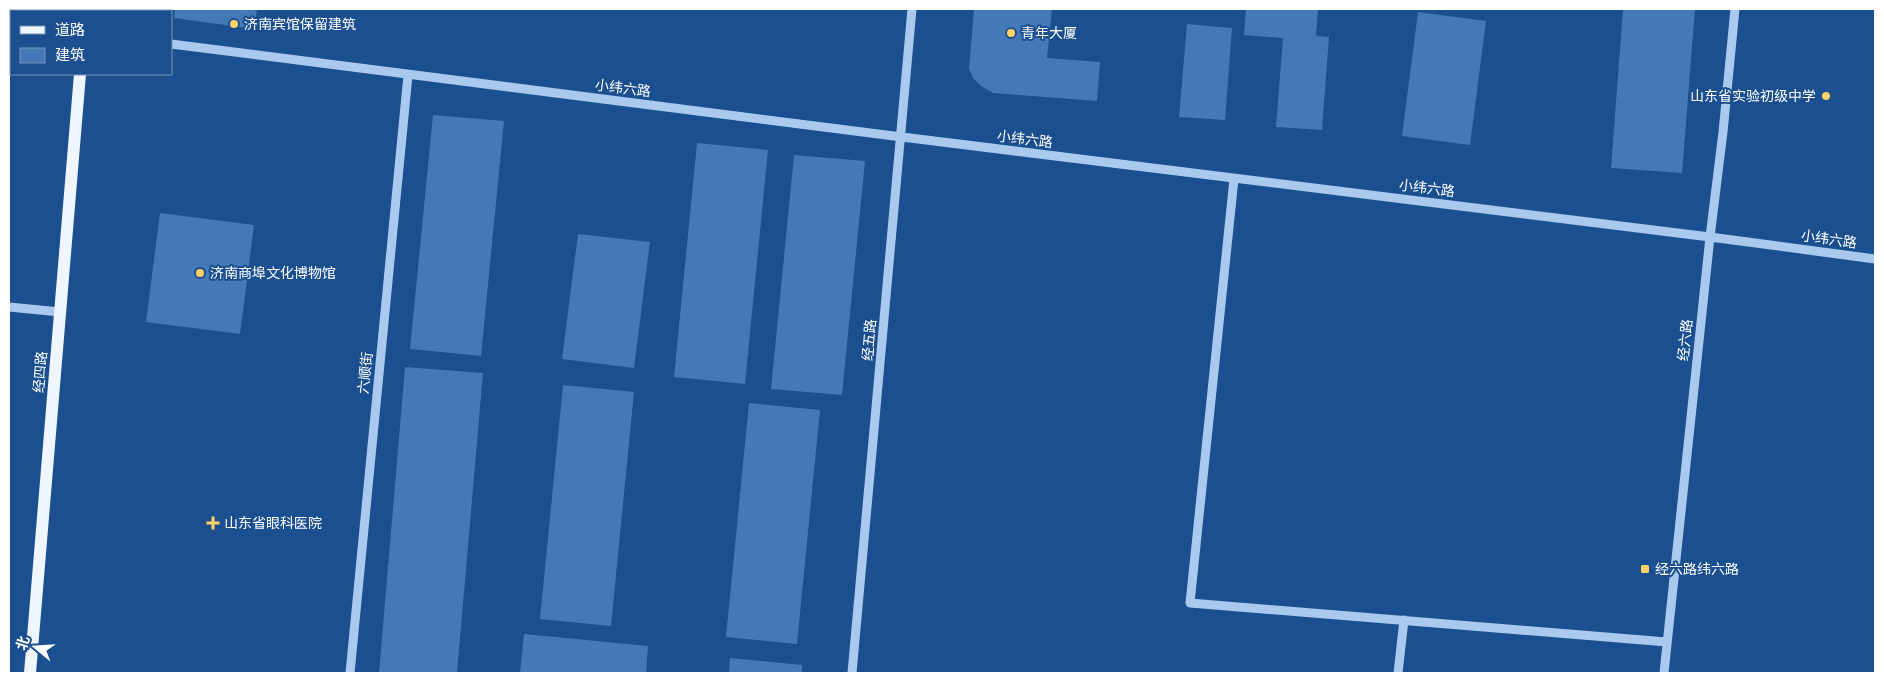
<svg xmlns="http://www.w3.org/2000/svg" width="1884" height="682" font-family="'Public Sans','Noto Sans SC',sans-serif">
  <style>
    .building { fill: #4478b7 }
    .lines { fill: none; stroke-linecap: round; stroke-linejoin: round }
    .minor { stroke: #a9c9ee; stroke-width: 9 }
    .major { stroke: #f0f6ff; stroke-width: 12 }
    .poi-dot { fill: #ffd166; stroke: #1b4f8f; stroke-width: 2 }
    .labels { text-anchor: middle; stroke-width: 4; stroke-linejoin: round; paint-order: stroke }
    .poi-label { font-size: 14px; fill: #fff; stroke: #1b4f8f; text-anchor: start }
    .street-label { font-size: 14px; fill: #fff; stroke: #1b4f8f }
  </style>
  <rect width="100%" height="100%" fill="#1b4f8f"/>
  <path class="building" d="M175 9H257L254 29 174 18Z
    M974 9H1052L1047 58 1100 62 1097 101 993 93 981 86 973 78 969 69Z
    M1246 9H1318L1316 36 1329 37 1322 130 1276 127 1283 38 1244 35Z
    M1623 9H1695L1682 173 1611 168Z
    M1418 12 1486 21 1470 145 1402 136Z
    M1187 24 1232 28 1225 120 1179 117Z
    M433 115 504 121 481 356 410 349Z
    M697 143 768 150 745 384 674 377Z
    M794 155 865 161 842 395 771 389Z
    M160 213 254 225 240 334 146 322Z
    M578 234 650 242 634 368 562 359Z
    M405 367 483 373 457 673H379Z
    M563 385 634 392 611 626 540 619Z
    M749 403 820 410 797 644 726 637Z
    M524 634 648 646 646 673H520Z
    M730 658 802 665V673H729Z"/>
  <g class="lines">
    <path class="minor" d="M9 24H11
      M171 44 902 137 1710 237 1875 259
      M1234 179 1190 603 1667 642
      M9 307 60 312
      M350 673 408 75
      M852 673 912 9
      M1398 673 1404 620
      M1664 673 1710 237 1723 132 1735 9"/>
    <path class="major" d="M85 11V9
      M30 673 80 74"/>
  </g>
  <g class="poi-dot">
    <circle cx="234" cy="24" r="5"/>
    <circle cx="1011" cy="33" r="5"/>
    <circle cx="1826" cy="96" r="5"/>
    <circle cx="200" cy="273" r="5"/>
    <path d="M210.5 515.5h5v5h5v5h-5v5h-5v-5h-5v-5h5z"/>
    <rect x="1640" y="564" width="10" height="10" rx="2.5"/>
  </g>
  <g class="labels">
    <g class="poi-label">
      <text x="244" y="29">济南宾馆保留建筑</text>
      <text x="1021" y="38">青年大厦</text>
      <text x="1816" y="101" text-anchor="end">山东省实验初级中学</text>
      <text x="210" y="278">济南商埠文化博物馆</text>
      <text x="224" y="528">山东省眼科医院</text>
      <text x="1655" y="574">经六路纬六路</text>
    </g>
    <g class="street-label">
      <text transform="translate(623 88) rotate(7)" y="5">小纬六路</text>
      <text transform="translate(1025 139) rotate(7)" y="5">小纬六路</text>
      <text transform="translate(1427 188) rotate(7)" y="5">小纬六路</text>
      <text transform="translate(1829 239) rotate(8)" y="5">小纬六路</text>
      <text transform="translate(869 340) rotate(-85)" y="5">经五路</text>
      <text transform="translate(1685 340) rotate(-84)" y="5">经六路</text>
      <text transform="translate(40 372) rotate(-85)" y="5">经四路</text>
      <text transform="translate(365 373) rotate(-84)" y="5">六顺街</text>
    </g>
  </g>
  <rect width="1884" height="682" fill="none" stroke="#ffffff" stroke-width="20"/>
  <rect x="10" y="10" width="162" height="65" fill="#1b4f8f" stroke="#7695bc"/>
  <rect x="20" y="26" width="25" height="8" fill="#f0f6ff" stroke="#7695bc"/>
  <text x="55" y="35" font-size="15" fill="#ffffff">道路</text>
  <rect x="20" y="48" width="25" height="15" fill="#4478b7" stroke="#7695bc"/>
  <text x="55" y="60" font-size="15" fill="#ffffff">建筑</text>
  <g transform="translate(35 647) rotate(288)" stroke="#1b4f8f" stroke-width="4" paint-order="stroke">
  <path d="M0-4L9 19L0 12L-9 19Z" fill="#ffffff"/>
  <text y="-8" font-size="14" font-weight="bold" text-anchor="middle" fill="#ffffff">北</text>
  </g>
</svg>
